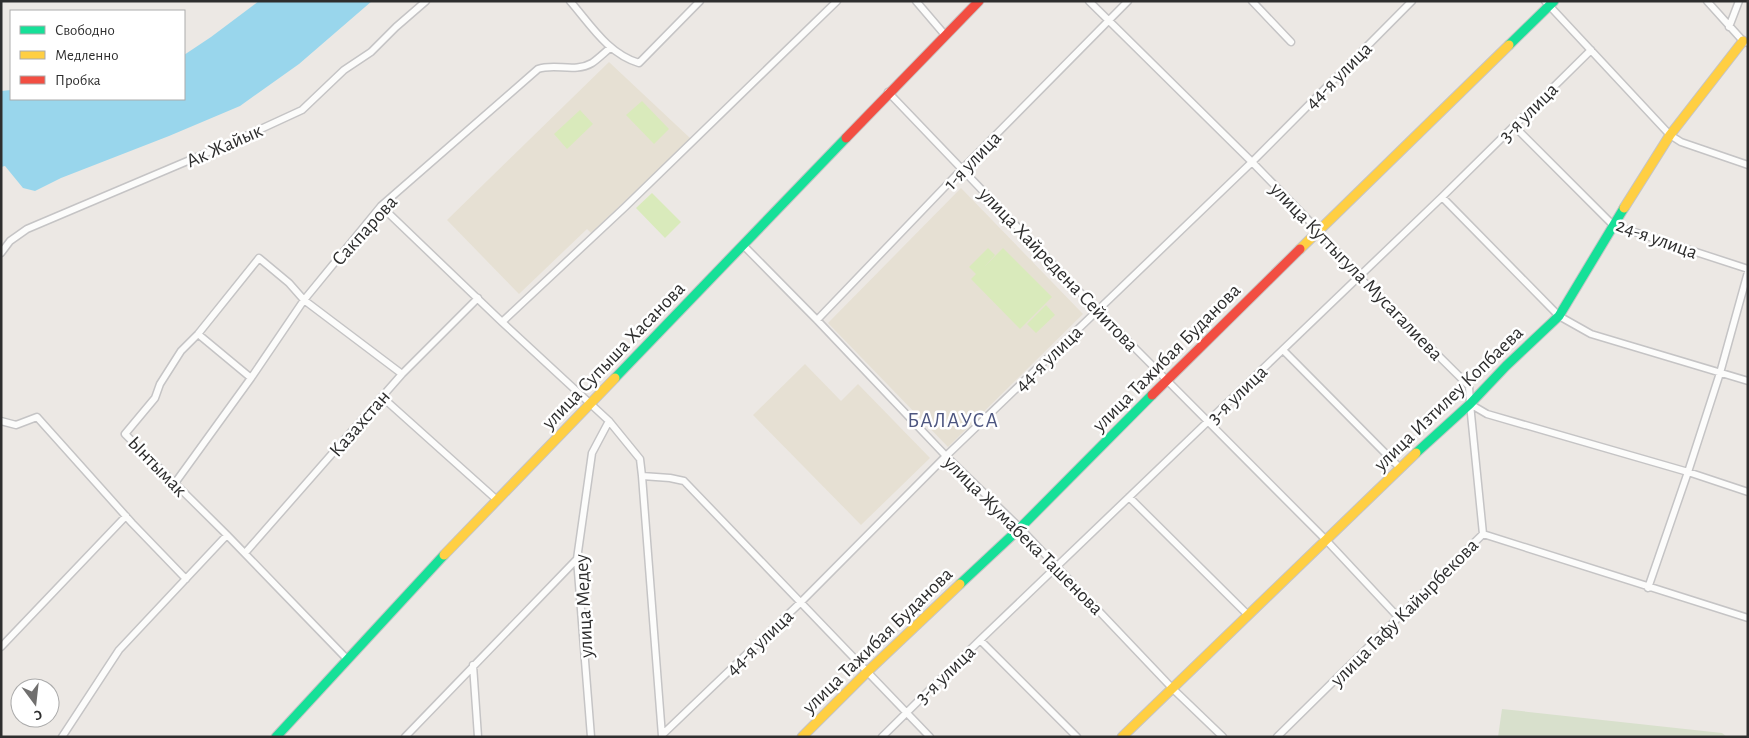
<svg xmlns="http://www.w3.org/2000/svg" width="1749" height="738" font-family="'Alegreya Sans',sans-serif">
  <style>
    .education { fill: #e6e0d3 }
    .cemetery { fill: #d8e0cc }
    .pitch { fill: #d9eabb }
    .water { fill: #99d6ec }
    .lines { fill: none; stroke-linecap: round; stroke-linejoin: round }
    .street-casing { stroke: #c5c4c5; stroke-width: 9 }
    .fast-casing { stroke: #c5c4c5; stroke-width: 11 }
    .slow-casing { stroke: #c5c4c5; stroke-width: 11 }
    .jam-casing { stroke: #c5c4c5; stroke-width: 11 }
    .street { stroke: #fcfcfb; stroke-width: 6 }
    .fast { stroke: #16e098; stroke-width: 9 }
    .slow { stroke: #ffcf43; stroke-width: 9 }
    .jam { stroke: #f24e42; stroke-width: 9 }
    .labels { text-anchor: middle; stroke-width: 5; stroke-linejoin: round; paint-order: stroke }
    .street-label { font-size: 20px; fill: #2e2e2e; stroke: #fff }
    .neighbourhood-label { font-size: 21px; letter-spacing: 1px; fill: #4d5680; stroke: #fff }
  </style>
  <rect width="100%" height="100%" fill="#ece8e4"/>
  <path class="education" d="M609 62 691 139 591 233 587 229 519 294 447 220Z
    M961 188 1083 314 948 447 828 323Z
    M805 364 841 401 858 384 930 458 861 525 753 415Z"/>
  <path class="cemetery" d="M1502 709 1722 733 1727 737H1498Z"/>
  <path class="pitch" d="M642 101 669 129 654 144 626 115Z
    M580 110 593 124 567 149 554 134Z
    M652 193 681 222 665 238 636 208Z
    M988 248 995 255 984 267 1003 248 1052 297 1020 329 971 279 976 274 969 267Z
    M1046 305 1055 315 1036 333 1027 324Z"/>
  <path class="water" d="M259 1H372L299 64 240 106 169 136 61 178 35 191 23 188 5 166 1 167V91L11 90V99H184V55L211 37Z"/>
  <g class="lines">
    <g class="street-casing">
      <path id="street" d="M570 1C590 24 608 54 639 63L700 1
        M916 1 945 35
        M1089 1 1252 162 1319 231 1359 277 1469 386 1470 404 1487 414 1688 472 1748 492
        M1252 1 1291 42
        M1545 1 1670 135 1681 142 1748 165
        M1707 1 1743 41 1748 43
        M1729 27 1739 1
        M888 92 1098 311 1326 540 1398 617
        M1514 126 1613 225 1748 269
        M1442 197 1559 316 1591 334 1748 381
        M381 206 502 322 609 421 640 459 642 476 670 478 684 481 930 737
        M743 245 817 320 946 456 1020 528 1172 688 1223 737
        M1 253 10 241 27 229 237 140 302 110 344 70 371 52 396 27 426 1
        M817 320 962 169 1128 1
        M502 322 625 207 837 1
        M198 334 251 378
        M1283 350 1400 468
        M382 397 497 500
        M1470 404 1483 534
        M1 421 16 425 37 417 132 523 186 579
        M642 476 662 736
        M175 483 251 378 304 300 381 206 538 69C555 63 575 73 592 63 598 59 604 53 610 48
        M1129 497 1248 615
        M245 553 402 374 478 298
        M1648 588 1688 472 1720 373 1748 272
        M980 640 1077 737
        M1 647 126 516
        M346 658 227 535 125 434 155 398 160 384 181 351 198 334 259 258 289 283 304 300 402 374
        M473 665 478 737
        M662 735 801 602 946 456 1252 162 1412 1
        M62 737 119 650 227 535
        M405 737 577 559
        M591 737 577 559 592 453 609 421
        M882 737 980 640 1442 197 1591 50
        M1277 737 1483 534 1748 618"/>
    </g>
    <g class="fast-casing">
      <path id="fast" d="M1509 45 1554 1
        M615 378 846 138
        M1416 453 1470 404 1506 366 1559 316 1624 208
        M960 584 1020 528 1152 395
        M276 737 444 555"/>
    </g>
    <g class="slow-casing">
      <path id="slow" d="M1624 208 1670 135 1743 41
        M1300 249 1509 45
        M444 555 615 378
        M802 737 867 672 960 584
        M1122 737 1416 453"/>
    </g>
    <g class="jam-casing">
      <path id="jam" d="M846 138 979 1
        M1152 395 1300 249"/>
    </g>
    <use href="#street" class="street"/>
    <use href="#fast" class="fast"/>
    <use href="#slow" class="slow"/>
    <use href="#jam" class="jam"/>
  </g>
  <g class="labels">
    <g class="street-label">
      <text transform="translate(1338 75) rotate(-45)" y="7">44-я улица</text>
      <text transform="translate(1528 112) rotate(-45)" y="7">3-я улица</text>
      <text transform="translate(224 145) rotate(-24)" y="7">Ак Жайык</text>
      <text transform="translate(972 160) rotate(-46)" y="7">1-я улица</text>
      <text transform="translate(364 230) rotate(-48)" y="7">Сакпарова</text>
      <text transform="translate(1657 238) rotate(20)" y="7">24-я улица</text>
      <text transform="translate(1059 269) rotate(46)" y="7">улица Хайредена Сейитова</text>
      <text transform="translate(1357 271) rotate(46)" y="7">улица Куттыгула Мусагалиева</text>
      <text transform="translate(613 355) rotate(-46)" y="7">улица Супыша Хасанова</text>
      <text transform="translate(1166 357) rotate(-45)" y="7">улица Тажибая Буданова</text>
      <text transform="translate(1048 358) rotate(-44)" y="7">44-я улица</text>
      <text transform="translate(1237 394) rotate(-44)" y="7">3-я улица</text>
      <text transform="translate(1448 398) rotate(-44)" y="7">улица Изтилеу Копбаева</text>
      <text transform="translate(359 423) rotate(-49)" y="7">Казахстан</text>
      <text transform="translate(158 466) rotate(46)" y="7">Ынтымак</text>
      <text transform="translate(1024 535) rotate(45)" y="7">улица Жумабека Ташенова</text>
      <text transform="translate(583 606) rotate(-93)" y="7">улица Медеу</text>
      <text transform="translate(1404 612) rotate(-45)" y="7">улица Гафу Кайырбекова</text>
      <text transform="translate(877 640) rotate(-44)" y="7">улица Тажибая Буданова</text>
      <text transform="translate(759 642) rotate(-44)" y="7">44-я улица</text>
      <text transform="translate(945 674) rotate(-44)" y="7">3-я улица</text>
    </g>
    <g class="neighbourhood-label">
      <text x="953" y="427">БАЛАУСА</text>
    </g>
  </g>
  <rect width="1749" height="738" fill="none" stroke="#2e2e2e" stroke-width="5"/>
  <rect x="10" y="10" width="175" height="90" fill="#ffffff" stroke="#ababab"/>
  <rect x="20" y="26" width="25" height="8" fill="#16e098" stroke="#ababab"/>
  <text x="55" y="35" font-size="15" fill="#2e2e2e">Свободно</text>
  <rect x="20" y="51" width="25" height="8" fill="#ffcf43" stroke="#ababab"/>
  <text x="55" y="60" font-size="15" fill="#2e2e2e">Медленно</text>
  <rect x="20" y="76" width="25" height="8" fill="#f24e42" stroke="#ababab"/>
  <text x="55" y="85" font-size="15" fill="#2e2e2e">Пробка</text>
  <g transform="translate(35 703) rotate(165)"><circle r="24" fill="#ffffff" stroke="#ababab"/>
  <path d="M0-4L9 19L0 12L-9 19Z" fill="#706f6e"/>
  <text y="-8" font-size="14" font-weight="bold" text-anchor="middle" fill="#2e2e2e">С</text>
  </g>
</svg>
